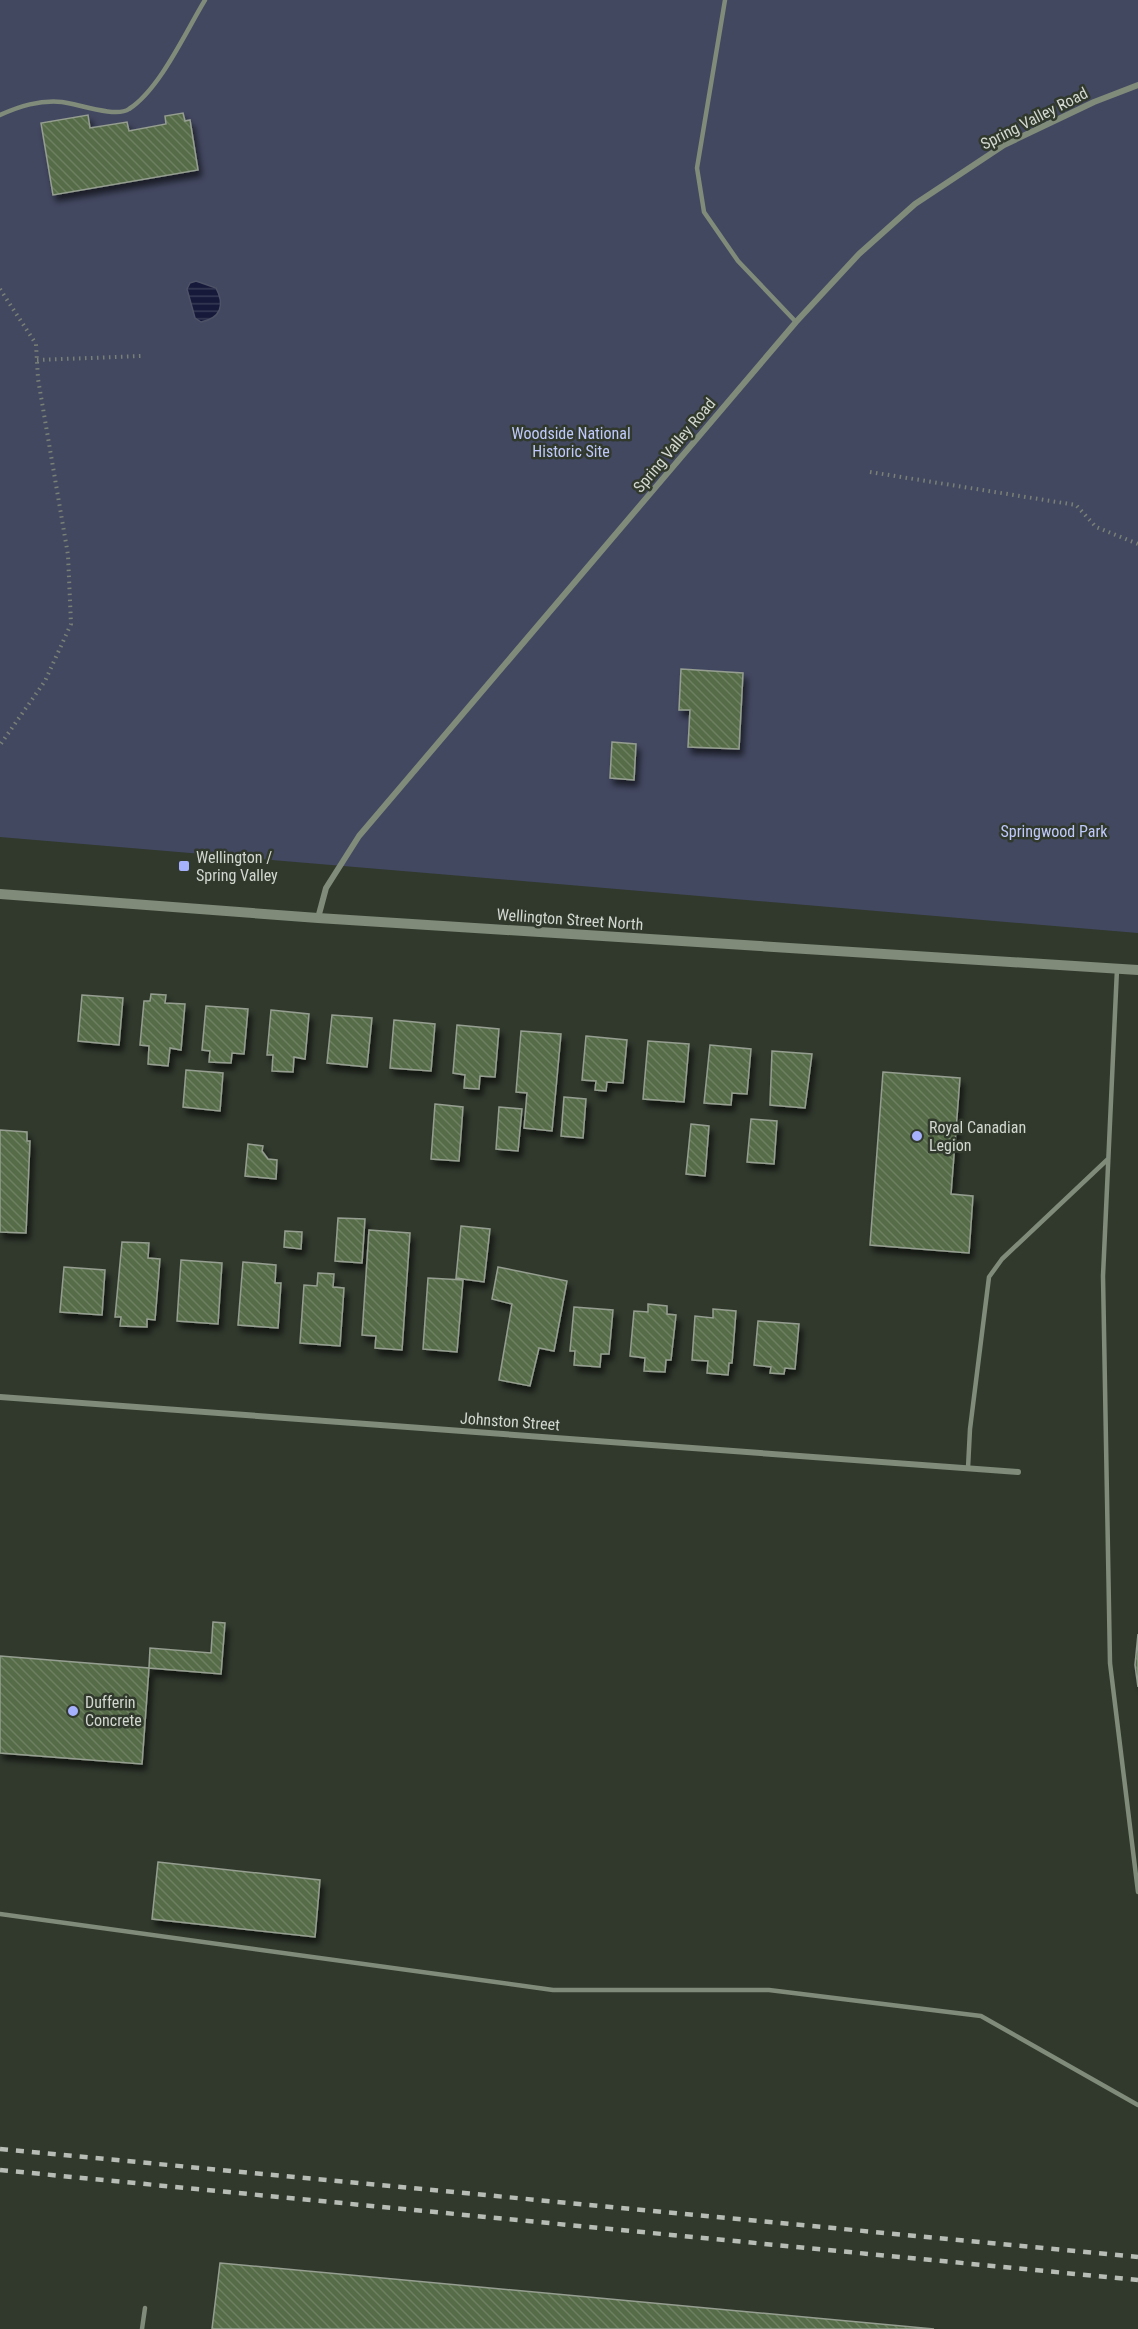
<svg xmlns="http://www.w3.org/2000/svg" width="1138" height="2329" font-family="'Roboto Condensed',sans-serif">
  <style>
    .green { fill: #434861 }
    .water { fill: url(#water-rules); stroke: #4e5266; stroke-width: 1.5 }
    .building { fill: url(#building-back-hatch); stroke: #959e90; stroke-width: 1.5; filter: url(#shadow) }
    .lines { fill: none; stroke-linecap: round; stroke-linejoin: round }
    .path { stroke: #798076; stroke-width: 4; stroke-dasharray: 1.5 4.5; stroke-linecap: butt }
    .service { stroke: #808b7a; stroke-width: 4.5 }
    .minor { stroke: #808b7a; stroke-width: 6 }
    .tertiary { stroke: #808b7a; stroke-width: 10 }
    .rail { stroke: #b7bcb4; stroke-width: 4.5; stroke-dasharray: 8 8; stroke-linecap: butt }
    .poi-dot { fill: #a5b1fc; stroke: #31392d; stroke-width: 2 }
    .labels { text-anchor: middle; stroke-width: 5; stroke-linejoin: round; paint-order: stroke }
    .street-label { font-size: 16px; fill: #d2d7cf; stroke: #31392d }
    .park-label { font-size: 16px; fill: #bfc9fc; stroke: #31392d }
    .poi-label { font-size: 16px; fill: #d2d7cf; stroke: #31392d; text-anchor: start }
  </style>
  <defs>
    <pattern id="water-rules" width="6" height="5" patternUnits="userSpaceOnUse" patternTransform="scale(1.5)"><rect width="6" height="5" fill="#161939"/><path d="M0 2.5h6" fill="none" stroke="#373a55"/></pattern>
    <pattern id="building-back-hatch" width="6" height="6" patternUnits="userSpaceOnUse" patternTransform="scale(1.5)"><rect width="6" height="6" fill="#566c48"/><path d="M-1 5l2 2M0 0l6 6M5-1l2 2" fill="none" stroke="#6d8061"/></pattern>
    <filter id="shadow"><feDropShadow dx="3.5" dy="6" stdDeviation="3" flood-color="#0009"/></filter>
  </defs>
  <rect width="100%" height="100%" fill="#31392d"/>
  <path class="green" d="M0 0H1138V933L0 837Z"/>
  <path class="water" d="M196 281 216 288C225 305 221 318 201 322L195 318 187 289 190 283Z"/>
  <path class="building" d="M183 113 185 121 190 120 198 170 53 195 41 123 88 115 90 128 127 122 129 131 166 124 165 116Z
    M681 669 743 673 739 749 688 747 690 710H679Z
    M612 742 636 744 634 780 610 778Z
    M151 994 166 995 165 1003 185 1004 181 1050 170 1048 168 1066 148 1064 149 1046 140 1045 144 1001H150Z
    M82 995 123 998 119 1045 78 1041Z
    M206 1006 248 1009 244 1054 232 1053 231 1063 209 1062 210 1051 202 1050Z
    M271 1010 309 1014 305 1059 294 1057 293 1072 272 1071 273 1055H267Z
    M332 1015 372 1018 367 1067 327 1063Z
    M394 1020 435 1024 431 1071 390 1068Z
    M457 1025 499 1029 495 1077 480 1076 479 1089 464 1088 465 1075 453 1073Z
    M521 1031 561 1034 552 1131 524 1128 527 1093 516 1092Z
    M586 1036 627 1040 623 1083 607 1082 606 1091 595 1090 596 1081 582 1080Z
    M648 1041 689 1044 684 1102 643 1099Z
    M710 1045 751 1049 747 1094 732 1093 731 1105 704 1103Z
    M772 1051 812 1054 805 1108 770 1105Z
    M186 1070 223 1073 220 1111 183 1107Z
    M883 1072 960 1078 951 1194 973 1196 969 1253 870 1245Z
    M564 1097 586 1099 583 1138 561 1136Z
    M435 1104 463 1107 459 1161 431 1159Z
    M499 1107 522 1109 518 1151 496 1149Z
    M751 1119 777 1121 774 1164 747 1162Z
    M691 1124 709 1126 705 1176 686 1174Z
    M0 1130 27 1132V1141H30L26 1233 0 1232Z
    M248 1144 263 1146 262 1151 268 1159 277 1160 276 1179 245 1176Z
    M338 1218 365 1219 362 1263 335 1261Z
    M461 1226 490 1229 484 1282 456 1278Z
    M369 1230 410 1233 402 1350 375 1348 376 1336 362 1335Z
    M285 1231 302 1232 301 1249 284 1247Z
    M122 1242 149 1243 148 1258 160 1259 155 1320 147 1319V1327L120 1326 121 1317H115Z
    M181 1260 222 1263 218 1324 177 1321Z
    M243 1262 276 1265 275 1283H281L278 1328 238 1325Z
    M64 1267 105 1270 102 1315 60 1312Z
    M498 1267 567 1281 554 1351 539 1348 530 1386 499 1380 512 1304 492 1299Z
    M318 1273 334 1274 333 1287 344 1288 340 1346 300 1343 304 1285 317 1286Z
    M428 1278 463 1280 457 1352 423 1349Z
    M648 1304 667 1306V1314L676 1315 671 1360H666L665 1372 644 1371 645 1358 630 1356 634 1311 648 1312Z
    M574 1307 613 1310 609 1354H601L600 1367 574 1365 575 1351H570Z
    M713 1309 736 1311 732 1363H729L728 1375 707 1373 708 1361 692 1360 695 1316 713 1318Z
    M758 1321 799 1324 795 1369 785 1368 784 1374 770 1373 771 1367 754 1365Z
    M213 1622 225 1623 221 1674 149 1668 150 1648 211 1653Z
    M1138 1634V1687L1135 1665Z
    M0 1656 149 1668 142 1764 0 1753Z
    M158 1862 320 1880 315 1937 152 1919Z
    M220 2263 934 2329H212Z"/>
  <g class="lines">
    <path class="path" d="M0 289 36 344 38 379 68 555 71 624 45 681 0 745
      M37 360 142 356
      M870 472 1076 505 1096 527 1138 544"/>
    <path class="service" d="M725 0 697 168 704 212 738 261 796 322
      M0 115C20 106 39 100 62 102 78 104 116 118 129 109 160 89 186 31 205 0
      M1117 969 1103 1276 1110 1663 1138 1892
      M968 1468 970 1429 989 1277 1002 1259 1108 1159
      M0 1914 553 1990H769L981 2016 1138 2105
      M142 2329 145 2308"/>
    <path class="minor" d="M318 918 326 888 359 836 796 322 859 254 915 204 1004 145 1094 102 1138 85
      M0 1397 1018 1472"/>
    <path class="tertiary" d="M0 894 318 918 1138 970"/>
    <path class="rail" d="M0 2149 1138 2257
      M0 2170 1138 2280"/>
  </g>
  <g class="poi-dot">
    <rect x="178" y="860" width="12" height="12" rx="3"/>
    <circle cx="917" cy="1136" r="6"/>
    <circle cx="73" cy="1711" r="6"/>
  </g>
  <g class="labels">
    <g class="street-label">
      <text transform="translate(1034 118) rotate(-27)" y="6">Spring Valley Road</text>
      <text transform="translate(674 445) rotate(-50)" y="6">Spring Valley Road</text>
      <text transform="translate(570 919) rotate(4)" y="6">Wellington Street North</text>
      <text transform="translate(510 1421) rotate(4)" y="6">Johnston Street</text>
    </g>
    <g class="park-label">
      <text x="571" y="439">Woodside National<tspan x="571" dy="18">Historic Site</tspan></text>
      <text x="1054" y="837">Springwood Park</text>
    </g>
    <g class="poi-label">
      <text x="196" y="863">Wellington /<tspan x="196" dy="18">Spring Valley</tspan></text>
      <text x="929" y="1133">Royal Canadian<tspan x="929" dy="18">Legion</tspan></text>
      <text x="85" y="1708">Dufferin<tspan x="85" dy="18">Concrete</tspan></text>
    </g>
  </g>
</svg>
